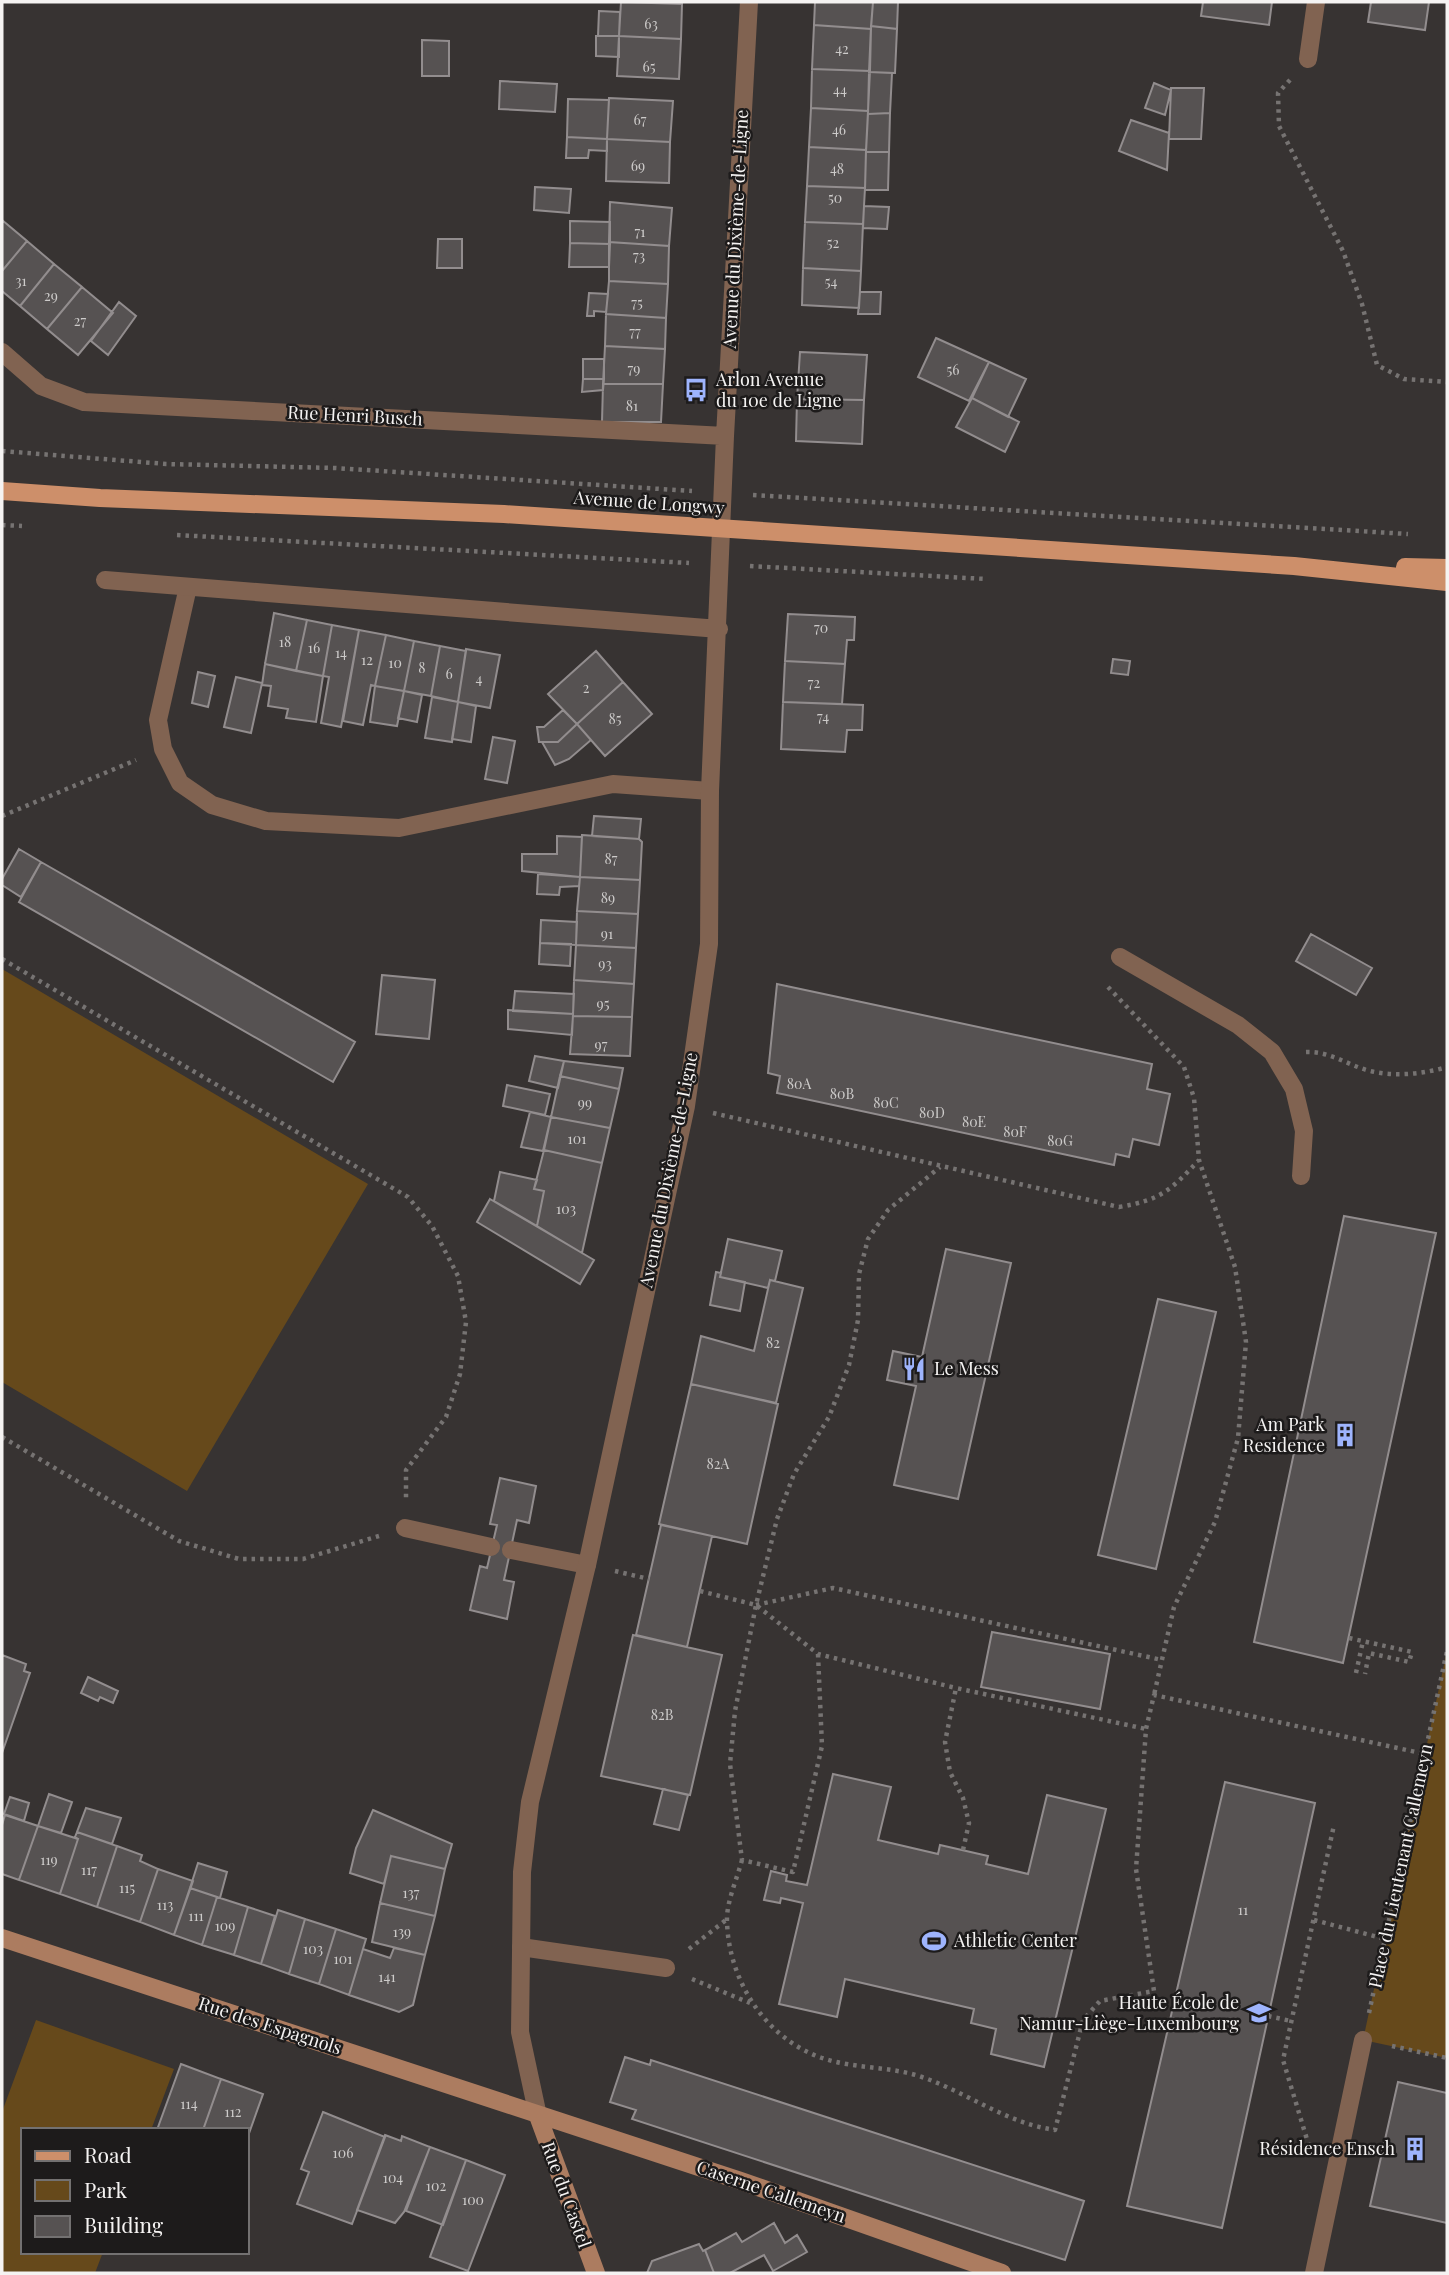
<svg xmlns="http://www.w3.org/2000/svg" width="1449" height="2275" font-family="'Playfair Display',serif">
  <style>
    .green { fill: #66491b }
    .building { fill: #565252; stroke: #928d8e; stroke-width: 2 }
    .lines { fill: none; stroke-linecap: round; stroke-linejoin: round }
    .path { stroke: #767372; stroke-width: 4.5; stroke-dasharray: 3.5 5; stroke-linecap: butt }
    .lane { stroke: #816351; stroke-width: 18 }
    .street { stroke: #816351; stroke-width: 18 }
    .secondary { stroke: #ac7c60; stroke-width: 18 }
    .primary { stroke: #cd8f6a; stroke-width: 18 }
    .labels { text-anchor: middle; stroke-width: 5; stroke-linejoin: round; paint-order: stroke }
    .number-label { font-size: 14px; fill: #cdcbca }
    .street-label { font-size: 18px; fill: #f5f3f2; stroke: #1d1b1b }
    .poi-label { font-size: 18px; fill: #f5f3f2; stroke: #1d1b1b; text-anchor: start }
  </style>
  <rect width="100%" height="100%" fill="#373332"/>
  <path class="green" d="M2 969 368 1184 187 1491 2 1382Z
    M1447 1651V2058L1363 2040Z
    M36 2020 174 2069 151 2130H23V2252H103L95 2273H2V2112Z"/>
  <path class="building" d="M621 2 682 4 681 39 619 36Z
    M815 2H873L871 29 814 25Z
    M873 2H898L897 29 871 26Z
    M1203 2H1272L1269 25 1201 16Z
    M1371 2H1429L1425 30 1368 22Z
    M599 11 620 12 619 36H598Z
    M814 25 871 29 870 71 812 69Z
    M871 26 897 29 895 73 869 72Z
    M596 36H619V57L596 56Z
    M619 36 681 39 679 79 617 76Z
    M422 40 449 41V76H422Z
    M812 69 870 71 868 111 811 108Z
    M869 72 892 73 890 113 868 114Z
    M500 81 557 84 555 112 499 109Z
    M1154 83 1171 90 1165 115 1145 108Z
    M1171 88H1204L1201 139H1169Z
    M609 98 673 101 670 142 607 139Z
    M568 99 609 100 607 139 567 137Z
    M811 108 868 111 866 150 809 147Z
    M890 113 889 152H866L868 114Z
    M1131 120 1169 133 1167 170 1119 151Z
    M567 137 607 139V151L589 150 588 158H566Z
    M607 139 670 142 669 183 606 181Z
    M809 147 866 150 865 188 807 186Z
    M866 152H889L888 190H865Z
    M807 186 865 188 863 224 805 222Z
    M535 187 571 189 569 213 534 210Z
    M610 202 672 208 669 246 609 242Z
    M864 206 889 207 887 229 863 228Z
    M2 220 27 241 2 271Z
    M570 221 610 222V244L570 243Z
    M805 222 863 224 861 271 803 268Z
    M438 239H462V268H437Z
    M27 241 54 264 20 306 2 291V271Z
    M609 242 669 246 668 284 609 281Z
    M570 243 610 244 609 267H569Z
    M54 264 82 287 47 329 20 306Z
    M803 268 861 271 859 308 802 305Z
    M609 281 668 284 666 318 606 314Z
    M82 287 113 313 78 355 47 329Z
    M860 292H881L880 314H858Z
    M589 293 608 294 606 312 594 311V316H587Z
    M119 302 136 316 108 355 91 341Z
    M606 314 666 318 665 349 605 346Z
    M936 338 989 362 969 401 918 377Z
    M605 346 665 349 663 384H603Z
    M800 352 867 355 864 400 797 399Z
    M583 359H604V379H583Z
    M989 362 1026 379 1008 417 972 398Z
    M583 379H604L603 390 582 392Z
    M603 384H663L661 422H602Z
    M972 398 1019 422 1005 452 956 427Z
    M797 399 864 400 862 444 796 441Z
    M274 613 307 620 296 671 265 664Z
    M788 614 855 617 854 640H847L845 664 785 661Z
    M307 620 332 625 323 676 296 671Z
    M332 625 359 630 341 727 321 723 329 677 323 676Z
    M359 630 386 635 375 686 371 685 363 725 343 721Z
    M386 635 414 641 404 691 375 686Z
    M414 641 440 646 431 696 404 691Z
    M440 646 466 651 458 702 431 696Z
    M466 649 500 655 490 708 458 702Z
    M596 651 623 682 577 724 548 694Z
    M1113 659 1130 661 1128 675 1111 673Z
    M785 661 845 664 842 704 783 702Z
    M265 664 323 676 316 722 286 718 288 709 268 706 271 686 262 685Z
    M198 672 215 676 208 707 192 703Z
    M236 677 262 683 251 733 224 727Z
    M623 682 652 714 605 756 577 724Z
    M375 686 404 691 397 726 370 722Z
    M404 691 422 695 417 722 398 718Z
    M432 697 458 702 452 742 425 738Z
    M458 702 476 706 471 742 452 739Z
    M783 702 863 705 862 730H847L845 752 781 749Z
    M563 710 577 724 558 742H539L537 727H544Z
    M577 724 591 740 569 759 555 765 542 742H558Z
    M493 737 515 741 507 783 485 779Z
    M594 816 641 819 639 839 592 836Z
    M582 835 639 839 642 842 640 880 580 877Z
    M557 836 582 837 580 877 522 871V854H557Z
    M19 849 41 862 21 897 2 885V879Z
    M41 862 355 1042 333 1082 19 902Z
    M538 874 580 877 579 886 560 887 559 895 537 894Z
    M580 877 640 880 638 914 577 911Z
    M577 911 638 914 636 948 576 945Z
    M541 920 577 922 576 945 540 943Z
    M1311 934 1372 968 1356 995 1296 961Z
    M540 943 571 944 570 966 539 964Z
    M576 945 636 948 634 984 574 980Z
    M382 975 435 980 429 1039 376 1034Z
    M574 980 634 984 632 1017 573 1016Z
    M777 984 1152 1064 1147 1089 1170 1094 1159 1145 1133 1139 1129 1157 1116 1154 1114 1165 777 1093 780 1076 768 1073Z
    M515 991 574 994 573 1014 513 1011Z
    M508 1010 573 1014 572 1035 508 1029Z
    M573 1016 632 1017 630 1056 570 1054Z
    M535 1056 564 1061 558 1088 529 1081Z
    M564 1061 623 1068 619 1089 560 1076Z
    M560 1076 619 1089 610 1128 551 1117Z
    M507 1085 550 1094 545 1115 503 1106Z
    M530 1112 551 1117 543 1151 521 1147Z
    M551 1117 610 1128 602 1163 544 1150Z
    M544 1150 602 1163 582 1253 537 1226 544 1191 534 1189Z
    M500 1172 537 1180 534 1189 544 1191 537 1226 494 1201Z
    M490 1199 594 1260 580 1284 477 1222Z
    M1344 1216 1436 1233 1343 1663 1254 1642Z
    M728 1239 782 1251 775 1281 770 1280 768 1288 720 1277Z
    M946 1249 1011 1263 958 1499 894 1485 916 1386 887 1380 893 1351 922 1357Z
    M716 1272 721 1273 720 1277 745 1282 740 1311 710 1305Z
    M770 1280 803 1288 776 1403 691 1384 701 1336 754 1351Z
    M1158 1299 1216 1312 1156 1569 1098 1555Z
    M691 1384 778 1404 747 1544 659 1524Z
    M500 1478 536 1486 529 1523 517 1520 504 1580 514 1582 507 1619 470 1610 480 1566 487 1568 497 1525 490 1524Z
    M661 1525 712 1536 687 1647 636 1635Z
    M992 1632 1110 1654 1100 1709 981 1687Z
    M633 1635 722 1655 690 1795 601 1776Z
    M2 1655 26 1664 24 1671 30 1673 2 1753Z
    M88 1677 118 1691 113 1703 100 1697 98 1701 81 1693Z
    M833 1774 891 1787 878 1840 938 1854 940 1845 988 1856 986 1864 1028 1874 1047 1795 1106 1809 1044 2067 991 2054 996 2029 971 2023 974 2009 845 1979 837 2017 779 2004 803 1903 781 1898 780 1903 764 1900 771 1871 787 1875 786 1881 807 1885Z
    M1225 1782 1315 1803 1222 2228 1127 2206Z
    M663 1789 688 1795 679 1830 654 1824Z
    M49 1794 72 1802 61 1833 38 1826Z
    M10 1797 29 1803 24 1821 4 1814Z
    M86 1808 121 1818 112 1844 77 1832Z
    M373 1810 452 1844 445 1869 391 1856 384 1884 350 1873 356 1848Z
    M5 1815 38 1826 19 1880 2 1874V1825Z
    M38 1826 78 1839 60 1894 19 1880Z
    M77 1832 117 1846 97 1907 60 1894 78 1839 75 1837Z
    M117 1846 142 1855 140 1861 158 1869 140 1922 97 1907Z
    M391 1856 445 1869 435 1916 380 1903Z
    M198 1863 227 1872 220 1898 190 1888Z
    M158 1869 193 1881 174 1935 140 1922Z
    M190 1888 217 1897 202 1945 174 1935Z
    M217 1897 248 1907 234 1955 202 1945Z
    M380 1903 435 1916 425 1955 372 1942Z
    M248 1907 275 1916 261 1964 234 1955Z
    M278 1910 305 1919 289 1974 261 1964Z
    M305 1919 336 1929 319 1984 289 1974Z
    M336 1929 366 1939 349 1995 319 1984Z
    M394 1948 425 1955 413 2005 399 2012 349 1995 363 1949 390 1958Z
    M625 2057 650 2065 651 2060 1084 2201 1065 2260 632 2119 636 2110 610 2102Z
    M181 2064 221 2079 203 2130H157Z
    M221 2079 263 2094 247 2139V2130H203Z
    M1398 2082 1447 2093V2223L1370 2206Z
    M323 2112 385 2137 352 2224 297 2204 309 2172 301 2169Z
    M385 2135 401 2141 402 2136 430 2147 404 2212 395 2223 357 2210Z
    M430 2147 466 2160 443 2225 406 2211Z
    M466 2160 505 2175 468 2271 430 2257Z
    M774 2223 785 2243 797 2235 807 2252 773 2271 764 2255 730 2273H714L705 2250 736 2233 742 2242Z
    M699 2244 703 2251 705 2250 714 2273H647L652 2261Z"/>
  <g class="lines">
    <path class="path" d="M1290 80 1278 93 1279 126 1343 251 1362 304 1377 365 1404 379 1447 382
      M2 451 166 464 335 468 692 491
      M753 495 1408 534
      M2 525 22 526
      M177 535 689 563
      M750 566 986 579
      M2 816 136 760
      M2 959 408 1197 432 1226 458 1276 466 1322 460 1374 446 1417 406 1470V1498
      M1108 987 1184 1067 1194 1098 1199 1160 1235 1267 1246 1342 1238 1438 1215 1522 1174 1607 1154 1695
      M1306 1052C1330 1051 1347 1065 1370 1071 1395 1077 1423 1074 1447 1067
      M713 1113 1119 1207C1161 1200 1171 1190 1199 1160
      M2 1437 179 1541 239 1559H303L379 1536
      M615 1571 649 1579
      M700 1591 756 1605 818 1654 956 1688
      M756 1605 833 1588 1162 1660
      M1349 1638 1412 1652 1409 1662 1369 1653 1365 1674
      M818 1654 822 1746 793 1872 742 1860 730 1764 735 1711 756 1605 777 1519 794 1474 829 1417 849 1365 858 1320 859 1274 868 1239 888 1210 940 1167
      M1356 1673 1363 1641
      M963 1850 969 1823 963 1798 950 1772 945 1742 956 1688 1146 1729
      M742 1860C737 1879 726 1903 727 1922 729 1981 765 2038 822 2058 854 2069 890 2066 922 2077 968 2093 1006 2123 1055 2130L1083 2020 1100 2001 1154 1991 1136 1869 1146 1729 1154 1695 1425 1754
      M1314 1920 1385 1939
      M689 1949 726 1920
      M692 1979 750 2003
      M1369 2013 1447 1651
      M1268 2016 1291 2021
      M1392 2046 1447 2058
      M1309 2146 1283 2060 1334 1825"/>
    <path class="lane" d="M188 587 158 720 163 749 180 783 212 805 266 821 399 828 613 784 710 791
      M1120 957 1238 1025 1272 1052 1294 1089 1304 1131 1301 1176
      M405 1528 491 1547
      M511 1550 587 1565
      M521 1947 666 1968"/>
    <path class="street" d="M1308 59 1316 2
      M2 352 41 386 84 402 725 436
      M105 580 719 629
      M538 2116 520 2032 522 1872 530 1802 587 1565 686 1106 709 944 710 791 725 436 749 2
      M1314 2273 1363 2040"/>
    <path class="secondary" d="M2 1938 741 2181 1002 2273
      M538 2116 596 2273"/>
    <path class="primary" d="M2 491 100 498 504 514 1294 566 1447 582
      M1405 567 1447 568"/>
  </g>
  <defs>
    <g id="bus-bare" transform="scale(1.89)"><path d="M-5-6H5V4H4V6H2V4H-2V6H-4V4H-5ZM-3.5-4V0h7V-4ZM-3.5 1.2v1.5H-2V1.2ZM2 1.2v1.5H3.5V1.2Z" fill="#9eb4fd" stroke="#1d1b1b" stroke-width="2.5" paint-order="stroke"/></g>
    <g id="restaurant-bare" transform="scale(1.89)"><path d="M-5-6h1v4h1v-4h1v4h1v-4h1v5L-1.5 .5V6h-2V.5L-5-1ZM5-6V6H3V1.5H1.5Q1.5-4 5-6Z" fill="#9eb4fd" stroke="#1d1b1b" stroke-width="2.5" paint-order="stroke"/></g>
    <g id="building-bare" transform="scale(1.89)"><path d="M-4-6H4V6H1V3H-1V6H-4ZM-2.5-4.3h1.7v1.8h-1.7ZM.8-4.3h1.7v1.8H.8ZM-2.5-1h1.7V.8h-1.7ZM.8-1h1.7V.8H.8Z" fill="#9eb4fd" stroke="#1d1b1b" stroke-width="2.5" paint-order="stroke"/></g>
    <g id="stadium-bare" transform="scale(1.89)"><path d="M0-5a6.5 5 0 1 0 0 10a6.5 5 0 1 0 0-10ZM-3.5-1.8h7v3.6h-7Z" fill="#9eb4fd" stroke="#1d1b1b" stroke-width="2.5" paint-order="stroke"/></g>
    <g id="university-bare" transform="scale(1.89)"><path d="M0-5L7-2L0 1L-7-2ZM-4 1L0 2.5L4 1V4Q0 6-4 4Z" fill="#9eb4fd" stroke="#1d1b1b" stroke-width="2.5" paint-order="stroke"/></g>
  </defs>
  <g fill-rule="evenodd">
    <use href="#bus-bare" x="696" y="390"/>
    <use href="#restaurant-bare" x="914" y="1369"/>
    <use href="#building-bare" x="1345" y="1435"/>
    <use href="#stadium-bare" x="934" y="1941"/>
    <use href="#university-bare" x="1259" y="2013"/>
    <use href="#building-bare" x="1415" y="2149"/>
  </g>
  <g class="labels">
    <g class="number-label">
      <text x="651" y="29">63</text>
      <text x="842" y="54">42</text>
      <text x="649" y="72">65</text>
      <text x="840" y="95">44</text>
      <text x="640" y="125">67</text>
      <text x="839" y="135">46</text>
      <text x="638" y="171">69</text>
      <text x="837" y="174">48</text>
      <text x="835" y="203">50</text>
      <text x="640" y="237">71</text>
      <text x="833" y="248">52</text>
      <text x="639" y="261">73</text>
      <text x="21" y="286">31</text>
      <text x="831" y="287">54</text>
      <text x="51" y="301">29</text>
      <text x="637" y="308">75</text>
      <text x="80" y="326">27</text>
      <text x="635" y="337">77</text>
      <text x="634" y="374">79</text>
      <text x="953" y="375">56</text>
      <text x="632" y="411">81</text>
      <text x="821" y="633">70</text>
      <text x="285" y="647">18</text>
      <text x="314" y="653">16</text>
      <text x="341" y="658">14</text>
      <text x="367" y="665">12</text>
      <text x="395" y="668">10</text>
      <text x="422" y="673">8</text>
      <text x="449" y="679">6</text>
      <text x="479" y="684">4</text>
      <text x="814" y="688">72</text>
      <text x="586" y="693">2</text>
      <text x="823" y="722">74</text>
      <text x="615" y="724">85</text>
      <text x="611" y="864">87</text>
      <text x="608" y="903">89</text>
      <text x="607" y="939">91</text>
      <text x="605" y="969">93</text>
      <text x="603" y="1009">95</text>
      <text x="601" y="1050">97</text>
      <text x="799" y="1089">80A</text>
      <text x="842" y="1099">80B</text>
      <text x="585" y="1108">99</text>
      <text x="886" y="1108">80C</text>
      <text x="932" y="1118">80D</text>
      <text x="974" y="1127">80E</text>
      <text x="1015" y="1137">80F</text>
      <text x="577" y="1144">101</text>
      <text x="1060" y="1146">80G</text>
      <text x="566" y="1214">103</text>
      <text x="773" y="1348">82</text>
      <text x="718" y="1469">82A</text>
      <text x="662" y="1720">82B</text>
      <text x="49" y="1865">119</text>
      <text x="89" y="1875">117</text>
      <text x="127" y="1893">115</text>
      <text x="411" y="1898">137</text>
      <text x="165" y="1910">113</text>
      <text x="1243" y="1915">11</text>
      <text x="196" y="1921">111</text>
      <text x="225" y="1931">109</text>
      <text x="402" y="1937">139</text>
      <text x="313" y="1954">103</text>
      <text x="343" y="1964">101</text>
      <text x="387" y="1982">141</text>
      <text x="189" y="2109">114</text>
      <text x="233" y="2117">112</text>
      <text x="343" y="2158">106</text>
      <text x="393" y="2183">104</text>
      <text x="436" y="2191">102</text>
      <text x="473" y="2205">100</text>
    </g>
    <g class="street-label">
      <text transform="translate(736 229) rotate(-87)" y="6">Avenue du Dixième-de-Ligne</text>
      <text transform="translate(355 416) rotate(3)" y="6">Rue Henri Busch</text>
      <text transform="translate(649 503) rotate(4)" y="6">Avenue de Longwy</text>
      <text transform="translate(669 1170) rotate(-79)" y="6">Avenue du Dixième-de-Ligne</text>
      <text transform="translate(1401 1866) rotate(-78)" y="6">Place du Lieutenant Callemeyn</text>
      <text transform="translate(270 2026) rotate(18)" y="6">Rue des Espagnols</text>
      <text transform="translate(771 2192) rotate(19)" y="6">Caserne Callemeyn</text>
      <text transform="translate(566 2195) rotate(70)" y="6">Rue du Castel</text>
    </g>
    <g class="poi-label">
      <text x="716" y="386">Arlon Avenue<tspan x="716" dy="21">du 10e de Ligne</tspan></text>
      <text x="934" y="1375">Le Mess</text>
      <text x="1325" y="1431" text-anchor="end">Am Park<tspan x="1325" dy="21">Residence</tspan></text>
      <text x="954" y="1947">Athletic Center</text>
      <text x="1239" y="2009" text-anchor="end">Haute École de<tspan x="1239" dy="21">Namur-Liège-Luxembourg</tspan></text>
      <text x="1395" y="2155" text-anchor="end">Résidence Ensch</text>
    </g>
  </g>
  <rect width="1449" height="2275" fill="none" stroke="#f5f3f2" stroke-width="7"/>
  <rect x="21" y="2128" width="228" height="126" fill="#1d1b1b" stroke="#737171" stroke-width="2"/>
  <rect x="35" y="2151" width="35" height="10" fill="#cd8f6a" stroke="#737171" stroke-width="2"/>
  <text x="84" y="2163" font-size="21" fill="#f5f3f2">Road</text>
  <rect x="35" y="2180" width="35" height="21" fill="#66491b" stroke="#737171" stroke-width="2"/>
  <text x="84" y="2198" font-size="21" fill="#f5f3f2">Park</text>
  <rect x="35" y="2216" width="35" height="21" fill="#565252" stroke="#737171" stroke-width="2"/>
  <text x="84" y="2233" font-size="21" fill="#f5f3f2">Building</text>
</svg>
